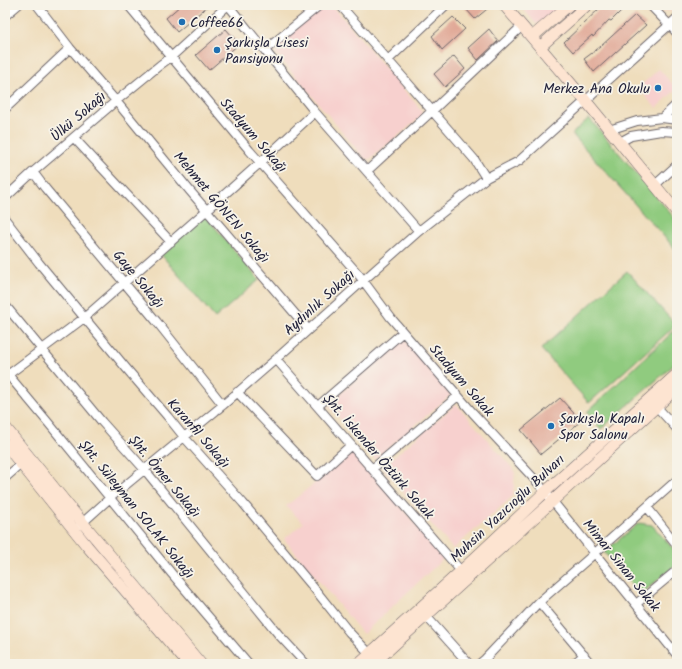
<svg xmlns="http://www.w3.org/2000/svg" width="682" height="669" font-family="Kalam,sans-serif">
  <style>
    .built { fill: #f7d0ce }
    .green { fill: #90cb7f; stroke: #59765d }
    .building { fill: #e1a997 }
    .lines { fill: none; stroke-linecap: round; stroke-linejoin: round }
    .street-casing { stroke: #6a6368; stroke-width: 10 }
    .secondary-casing { stroke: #6a6368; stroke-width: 12 }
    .street { stroke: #fff; stroke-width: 8 }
    .secondary { stroke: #fde4d1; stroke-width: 11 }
    .poi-dot { fill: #1f6fb2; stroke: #f7f3e8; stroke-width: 1.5 }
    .labels { text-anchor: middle; stroke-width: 3.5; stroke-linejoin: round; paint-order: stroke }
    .poi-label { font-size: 14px; fill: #22223b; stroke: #f7f3e8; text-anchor: start }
    .street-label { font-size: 14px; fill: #22223b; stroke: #f7f3e8 }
  </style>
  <rect width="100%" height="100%" fill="#f7f3e8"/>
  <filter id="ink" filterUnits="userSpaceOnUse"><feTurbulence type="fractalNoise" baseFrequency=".025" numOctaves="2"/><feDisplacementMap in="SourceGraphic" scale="8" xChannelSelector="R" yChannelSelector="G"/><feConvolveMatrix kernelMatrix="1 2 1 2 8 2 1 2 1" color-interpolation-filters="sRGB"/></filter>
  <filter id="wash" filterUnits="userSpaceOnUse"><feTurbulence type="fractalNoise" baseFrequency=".012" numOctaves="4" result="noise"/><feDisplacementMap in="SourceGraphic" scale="16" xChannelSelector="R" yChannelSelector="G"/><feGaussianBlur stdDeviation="0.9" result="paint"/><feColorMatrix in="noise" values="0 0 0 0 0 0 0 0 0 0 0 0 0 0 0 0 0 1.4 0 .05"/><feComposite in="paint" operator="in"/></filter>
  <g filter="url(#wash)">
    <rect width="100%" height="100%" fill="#efddbc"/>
    <path class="built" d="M324 5H332L422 111 421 117 370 159H365L276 53 277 45Z
      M520 5H563L546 20 536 24Z
      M656 5H677V6L671 11H662Z
      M659 69 677 89 656 108 638 88Z
      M402 337 451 395 375 459 328 405Z
      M456 404 515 471 513 496 453 549 382 467Z
      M356 450 443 559 363 634 284 539 303 523 286 506Z"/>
    <path class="green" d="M589 118 677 221V251L572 134Z
      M203 213 259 280 215 318 159 252Z
      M627 271 676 325 589 403 541 349Z
      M677 328V362L601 429 587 412Z
      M639 523 652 525 677 553V564L640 595 604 552Z"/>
    <g id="blocks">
      <path class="building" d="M181 5H209L177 32 166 18Z
        M468 5H492L475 19 465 8Z
        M602 5H627L611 21 609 20 593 37 592 35 573 52 564 42 600 8H599Z
        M635 15 646 25 594 72 584 59 600 47Z
        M453 17 465 29 442 50 432 36Z
        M226 29 239 44 209 70 196 55Z
        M489 29 498 41 478 60 468 48Z
        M454 56 465 69 445 87 434 74Z
        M560 398 581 421 541 454 521 430Z"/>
    </g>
  </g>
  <g filter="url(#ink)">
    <use href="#blocks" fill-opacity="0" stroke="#6a6368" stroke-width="1"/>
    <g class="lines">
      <g class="street-casing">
        <path id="street" d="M37 5 70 48 116 101 190 191 308 329
          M128 5 250 151 359 275 391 318 473 413 538 483 677 655
          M228 5 315 112 417 229 419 231
          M340 5 474 159 486 178
          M650 5 677 33
          M5 16 18 5
          M265 50 320 5
          M388 60 446 5
          M5 109 70 48
          M662 118 677 104
          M609 130 637 121 662 118 677 120
          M74 138 171 242
          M620 142 631 136 661 131 677 132
          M367 171 432 111 522 26
          M33 172 45 188 157 322 223 405
          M655 185 677 165
          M5 198 33 172 116 101 160 65 171 57 228 5
          M5 219 39 263 126 368 168 417 184 437 243 503 313 587 349 632 373 657
          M5 305 102 422 145 470 279 635 306 664
          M276 359 461 571
          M5 371 51 426 172 574 249 664
          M5 377 84 318 207 210 261 162 315 112
          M237 392 317 476 351 445
          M318 406 403 332
          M656 406 677 429
          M372 469 458 396
          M5 478 21 464
          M647 507 677 545
          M80 525 110 498 223 405 276 359 375 270 419 231 486 178 519 161 677 18
          M539 602 591 664
          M636 604 677 570
          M426 616 469 664
          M479 664 485 659 539 602 595 553 677 480
          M573 664 584 655"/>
      </g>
      <g class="secondary-casing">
        <path id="secondary" d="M504 5 585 100 677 212
          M532 37 569 5
          M540 47 587 5
          M5 427 72 510 201 664
          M5 444 87 546 188 664
          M358 664 461 571 545 492 677 374
          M373 664 677 388"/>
      </g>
      <use href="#street" class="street"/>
      <use href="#secondary" class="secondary"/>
    </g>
  </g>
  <g class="poi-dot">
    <circle cx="182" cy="22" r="4"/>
    <circle cx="217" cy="50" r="4"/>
    <circle cx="658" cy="88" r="4"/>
    <circle cx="551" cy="426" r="4"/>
  </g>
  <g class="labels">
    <g class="poi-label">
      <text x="190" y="27">Coffee66</text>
      <text x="225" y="47">Şarkışla Lisesi<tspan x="225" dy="16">Pansiyonu</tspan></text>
      <text x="650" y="93" text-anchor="end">Merkez Ana Okulu</text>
      <text x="559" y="423">Şarkışla Kapalı<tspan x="559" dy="16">Spor Salonu</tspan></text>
    </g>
    <g class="street-label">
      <text transform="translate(78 116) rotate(-41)" y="5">Ülkü Sokağı</text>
      <text transform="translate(254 135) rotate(49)" y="5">Stadyum Sokağı</text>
      <text transform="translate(222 207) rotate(50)" y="5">Mehmet GÖNEN Sokağı</text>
      <text transform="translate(139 279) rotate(50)" y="5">Gaye Sokağı</text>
      <text transform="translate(319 302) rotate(-42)" y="5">Aydınlık Sokağı</text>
      <text transform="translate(462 380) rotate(49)" y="5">Stadyum Sokak</text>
      <text transform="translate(199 433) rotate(49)" y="5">Karanfil Sokağı</text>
      <text transform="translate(379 456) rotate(49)" y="5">Şht. İskender Öztürk Sokak</text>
      <text transform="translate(165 476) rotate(50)" y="5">Şht. Ömer Sokağı</text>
      <text transform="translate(507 508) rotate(-43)" y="5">Muhsin Yazıcıoğlu Bulvarı</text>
      <text transform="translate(137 509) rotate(51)" y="5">Şht. Süleyman SOLAK Sokağı</text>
      <text transform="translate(622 565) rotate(51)" y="5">Mimar Sinan Sokak</text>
    </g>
  </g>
  <rect width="682" height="669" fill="none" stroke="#f7f3e8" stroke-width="20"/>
</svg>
